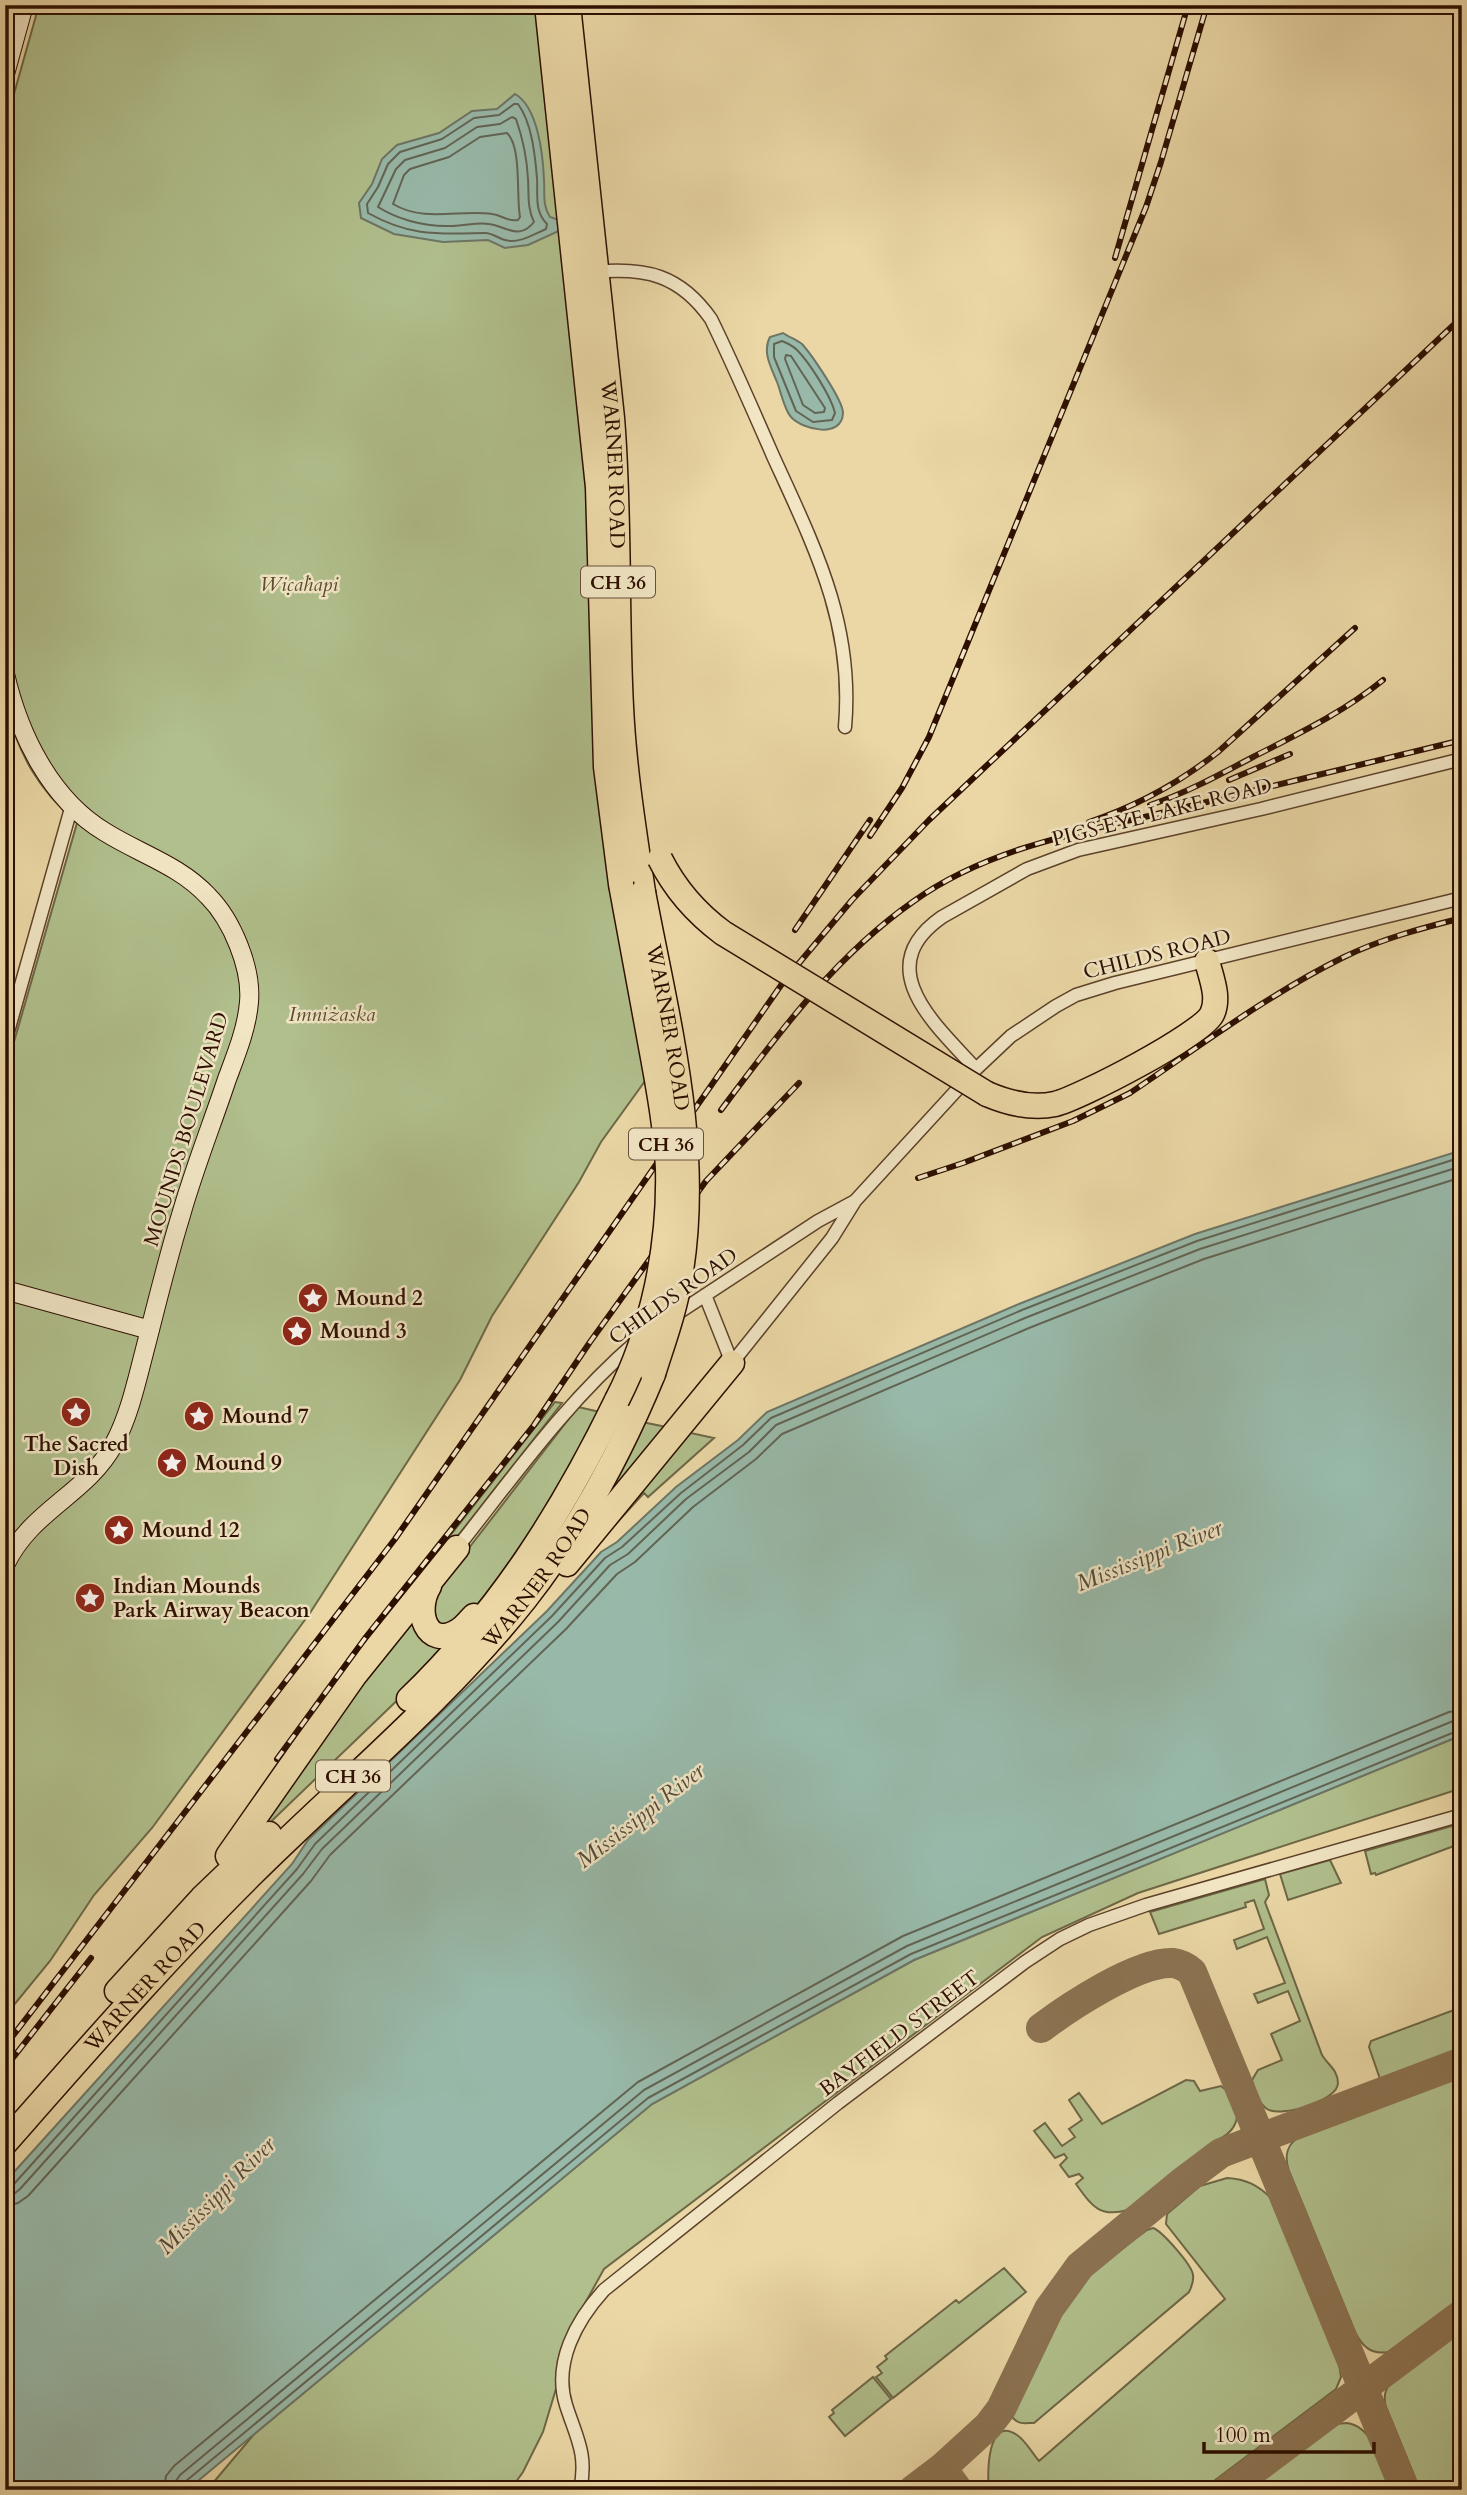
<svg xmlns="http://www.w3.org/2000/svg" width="1467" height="2495" font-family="Cardo,serif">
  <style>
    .green { fill: #b0bf8c; stroke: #6e6746; stroke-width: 2 }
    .water { fill: #98b9a9; stroke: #6d7565; stroke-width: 2 }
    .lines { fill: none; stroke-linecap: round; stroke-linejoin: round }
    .shore { stroke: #626454; stroke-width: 2 }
    .taxiway { stroke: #8c7352; stroke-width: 30 }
    .street-casing { stroke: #5c4129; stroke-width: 15 }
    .secondary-casing { stroke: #2d0f00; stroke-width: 20 }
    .highway-casing { stroke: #2d0f00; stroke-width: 27 }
    .street { stroke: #f1e5c4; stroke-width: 12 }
    .secondary { stroke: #f1e5c4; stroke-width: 18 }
    .highway { stroke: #ead7a5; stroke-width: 24 }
    .rail-casing { stroke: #2d0f00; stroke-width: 6 }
    .rail { stroke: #f1e5c4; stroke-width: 3.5; stroke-dasharray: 10; stroke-linecap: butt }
    .highway-bridge-casing { stroke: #2d0f00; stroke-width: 27; stroke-linecap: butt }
    .highway-bridge { stroke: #ead7a5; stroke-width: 24 }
    .labels { text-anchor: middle; stroke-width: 5; stroke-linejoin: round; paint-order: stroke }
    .shield { fill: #f1e5c4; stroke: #684f3b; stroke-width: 2 }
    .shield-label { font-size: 19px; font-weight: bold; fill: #2d0f00 }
    .street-label { font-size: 21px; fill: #2d0f00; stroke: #f1e5c4 }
    .park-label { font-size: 21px; font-style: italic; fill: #5b4d31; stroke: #f1e5c4 }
    .poi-label { font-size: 21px; font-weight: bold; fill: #2d0f00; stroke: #f1e5c4; text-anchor: start }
    .water-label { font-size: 23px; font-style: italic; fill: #524a3b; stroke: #f1e5c4 }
  </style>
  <rect width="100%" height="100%" fill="#ead7a5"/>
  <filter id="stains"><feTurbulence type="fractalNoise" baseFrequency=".00286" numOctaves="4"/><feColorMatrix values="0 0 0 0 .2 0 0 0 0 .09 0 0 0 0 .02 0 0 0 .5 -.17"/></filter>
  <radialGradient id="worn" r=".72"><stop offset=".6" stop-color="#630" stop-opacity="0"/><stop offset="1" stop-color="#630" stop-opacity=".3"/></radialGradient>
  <path class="green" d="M39 5H542L645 1081 601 1142 579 1182 492 1316 460 1380 310 1613 152 1828 94 1895 50 1961 5 2016V1073L77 823C37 788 20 756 5 705V126Z
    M555 1402 562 1403 362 1658 373 1634Z
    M578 1407 600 1412C559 1485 518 1558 463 1622L438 1625 431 1597Z
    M642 1422 671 1428 586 1527Z
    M686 1432 714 1438 648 1497 644 1493 612 1528Z
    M412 1610 444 1645 410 1688 256 1836Z
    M1462 1735V1788L1138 1893 1042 1937 604 2269 578 2316 543 2432 523 2472 510 2490H207L255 2433 652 2104 914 1960Z
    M1462 1823V1843L1376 1875 1375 1873 1371 1874 1365 1851Z
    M1330 1860 1341 1883 1288 1900 1280 1874Z
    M1265 1879 1269 1895 1265 1902 1322 2055C1328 2065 1338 2070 1338 2083 1338 2101 1281 2118 1267 2109 1258 2103 1255 2090 1252 2080L1258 2070 1282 2060 1271 2034 1300 2021 1288 1991 1258 2003 1254 1994 1285 1983 1267 1937 1237 1949 1234 1940 1264 1929 1254 1900 1245 1903 1246 1907 1159 1934 1150 1912Z
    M1462 2007V2048L1380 2079 1369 2047 1371 2041Z
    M1462 2076V2298L1388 2352C1371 2355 1362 2346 1355 2332L1289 2171C1284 2156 1287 2143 1301 2136Z
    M1186 2080 1194 2081 1200 2091 1221 2086C1231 2093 1241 2112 1235 2124 1229 2138 1211 2141 1201 2151 1179 2172 1153 2192 1128 2210 1099 2218 1092 2206 1076 2184L1083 2178 1079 2174 1069 2177 1060 2165 1067 2158 1064 2154 1055 2158 1034 2131 1045 2123 1062 2146 1075 2137 1069 2129 1082 2120 1069 2100 1079 2093 1102 2124Z
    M1227 2178C1246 2179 1258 2185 1272 2199L1339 2363 1341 2377 1336 2389 1202 2490H989C987 2475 987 2414 1017 2435 1026 2441 1032 2453 1039 2461L1225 2299 1166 2224 1167 2214 1200 2186Z
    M1153 2228C1162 2231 1192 2265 1193 2275 1194 2281 1192 2286 1189 2292L1034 2423C1024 2423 1019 2425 1012 2417 1032 2375 1047 2326 1077 2290 1096 2266 1122 2249 1147 2230Z
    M1004 2268 1026 2292 893 2398 876 2377 882 2373 877 2367 887 2359 885 2356 956 2300 959 2303Z
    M1462 2330V2490H1420L1386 2407C1384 2400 1384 2392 1389 2385 1398 2372 1446 2342 1462 2330Z
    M873 2377 891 2399 845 2436 829 2417 834 2413 832 2410Z
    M1347 2423C1375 2427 1382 2467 1391 2490H1245L1335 2424Z"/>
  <path class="water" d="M515 94C538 107 543 155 544 180 545 193 542 205 550 217L559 220 561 230 528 245 505 248 488 240 443 242 394 234 361 218 359 203 372 184 382 159 397 145 439 133 472 111 497 109Z
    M783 333C789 337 797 340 802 344 811 354 843 400 843 413 842 439 803 430 791 417 784 409 781 392 777 382 771 367 762 352 770 337Z
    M1462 1150V1735L914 1960 652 2104 187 2490H5V2182L292 1864 308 1840 547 1611 601 1552 617 1542 676 1487 738 1440 767 1412 1019 1304 1195 1234Z"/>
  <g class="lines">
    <path class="shore" d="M514 104H518C532 123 535 155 537 178 538 195 534 211 547 224L546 229C534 234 519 244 505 240 497 238 493 233 485 233 438 234 411 237 368 213L367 204 378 187 388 164 400 152 442 139 474 118 499 115Z
      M512 117 516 119C523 139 527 159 528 179 529 194 527 208 534 222 519 241 506 226 489 224 475 222 460 227 446 226 422 226 397 219 378 207L396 169 405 160 445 148 477 127 500 124Z
      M507 133C522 147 516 196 520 217L518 220C507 222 502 215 492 214 460 209 425 223 393 204L404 175 410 169 449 157 480 137Z
      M782 341C787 343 793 346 797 350 809 362 831 396 835 413L832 420 813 422 796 411 774 357V344Z
      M786 355 791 356 825 408 824 412 815 413 803 405 785 359Z
      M5 2186 14 2184 297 1869 315 1844 552 1616 605 1558 622 1547 681 1493 743 1445 771 1418 1022 1310 1197 1241 1462 1157
      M5 2195 14 2194 20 2189 303 1874 322 1849 558 1622 610 1565 628 1554 686 1499 749 1452 776 1425 1025 1318 1200 1249 1462 1166
      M5 2206 18 2203 28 2196 311 1881 330 1855 566 1629 617 1574 635 1562 693 1507 756 1459 782 1434 1029 1328 1204 1259 1462 1177
      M164 2490 166 2476 174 2466 638 2082 903 1936 1449 1712 1462 1710
      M174 2490 176 2481 180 2475 644 2090 907 1946 1453 1721 1462 1720
      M183 2490 186 2481 648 2098 911 1954 1462 1729"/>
    <path class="taxiway" d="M1041 2028C1069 2007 1138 1961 1173 1963 1181 1964 1186 1967 1192 1972L1405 2490
      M942 2468 958 2490
      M913 2490 942 2468 988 2426 1001 2409 1049 2309 1080 2266 1181 2183 1221 2153 1462 2062
      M1227 2490 1462 2314"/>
    <g class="street-casing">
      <path id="street" d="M5 21 19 25
        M594 272C646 267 680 275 711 319 733 364 753 410 773 456 815 548 854 624 845 727
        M5 1042 72 805
        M976 1069C936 1025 869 968 942 917L1027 869 1078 850 1261 809 1462 759
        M705 1295 732 1363 832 1238 855 1201 976 1069 1011 1036 1056 1006 1076 995 1115 983 1462 898
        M672 1317 818 1221 855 1201
        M457 1548C514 1476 567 1401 637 1341
        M580 2490C588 2454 576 2437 566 2405 553 2363 576 2321 604 2290L838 2103 1025 1962 1060 1939 1089 1925 1146 1905 1462 1815"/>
    </g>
    <g class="secondary-casing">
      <path id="secondary" d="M5 74 24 5
        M5 674C19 734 50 799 105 832 140 854 179 865 208 896 232 920 252 968 249 1002 247 1028 236 1055 227 1079 212 1124 194 1169 181 1215 167 1260 156 1307 144 1353 136 1384 129 1416 114 1444 86 1495 32 1509 5 1565
        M5 1290 150 1330"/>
    </g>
    <g class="highway-casing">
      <g id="highway">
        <path d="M547 5 598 487 606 767 621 884"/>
        <path id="s1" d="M568 5 612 418C620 514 616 611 621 707 624 769 634 831 643 892"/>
        <path d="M987 1094C1008 1103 1032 1109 1055 1104 1080 1098 1203 1034 1212 1014 1220 998 1211 977 1207 961"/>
        <path d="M567 1564 732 1363"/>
        <path d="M429 1586C414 1611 426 1650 458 1631 464 1628 469 1621 474 1616"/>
        <path d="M409 1699C500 1611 562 1513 617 1400"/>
        <path d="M228 1856 354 1676 457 1548"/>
        <path d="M117 1991 202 1898 269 1834"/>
        <path id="s2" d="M5 2143C86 2051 166 1959 253 1873 343 1784 446 1699 525 1599 579 1530 620 1454 653 1374"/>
      </g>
    </g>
    <use href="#street" class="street"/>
    <use href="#secondary" class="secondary"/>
    <use href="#highway" class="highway"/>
    <g class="rail-casing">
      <path id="rail" d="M1115 258 1188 5
        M1229 780 1290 754
        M1150 805C1186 793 1219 775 1253 757 1298 734 1344 712 1383 680
        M1089 822C1137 806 1179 783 1218 752L1355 628
        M870 836 902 788 929 737 1146 207 1161 162 1207 5
        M795 930 870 820
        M721 1110C778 1034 835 956 914 901 991 846 1088 831 1178 809 1273 786 1367 763 1462 740
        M918 1178 963 1163 1073 1121 1130 1093C1200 1046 1269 994 1344 957 1381 939 1422 928 1462 918
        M277 1759 366 1637 534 1425 590 1342 706 1181 799 1083
        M5 2046 395 1539 784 981 852 900 929 820 1462 317
        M5 2068 91 1958"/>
    </g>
    <use href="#rail" class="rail"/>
    <g class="highway-bridge-casing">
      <g id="highway-bridge">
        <path d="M660 859C675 889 696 913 723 933L987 1094"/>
        <path id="s3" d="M643 892C667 1020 702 1146 680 1277 675 1310 663 1342 653 1374"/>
        <path d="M617 1400C653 1330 670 1246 668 1168 666 1129 659 1090 652 1052 642 996 631 940 621 884"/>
      </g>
    </g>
    <use href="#highway-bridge" class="highway-bridge"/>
  </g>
  <defs>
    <g id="sight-disc" transform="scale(1.575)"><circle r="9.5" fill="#8f2418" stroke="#f1e5c4"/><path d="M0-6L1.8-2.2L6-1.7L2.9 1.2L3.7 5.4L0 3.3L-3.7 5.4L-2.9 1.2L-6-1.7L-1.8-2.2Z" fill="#fff"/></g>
  </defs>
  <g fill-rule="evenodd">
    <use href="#sight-disc" x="313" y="1298"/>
    <use href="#sight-disc" x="297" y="1331"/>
    <use href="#sight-disc" x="76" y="1412"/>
    <use href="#sight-disc" x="199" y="1416"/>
    <use href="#sight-disc" x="172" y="1463"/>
    <use href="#sight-disc" x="119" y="1530"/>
    <use href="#sight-disc" x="90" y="1598"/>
  </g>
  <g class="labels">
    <g class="shield">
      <rect x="581" y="566.5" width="74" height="31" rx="5"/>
      <rect x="629" y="1128.5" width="74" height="31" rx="5"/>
      <rect x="316" y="1760.5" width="74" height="31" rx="5"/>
    </g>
    <g class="shield-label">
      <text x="618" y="589">CH 36</text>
      <text x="666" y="1151">CH 36</text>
      <text x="353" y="1783">CH 36</text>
    </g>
    <g class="street-label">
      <text dy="7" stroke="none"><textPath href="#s1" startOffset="462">WARNER ROAD</textPath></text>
      <text transform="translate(1162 812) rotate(-14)" y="7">PIGS EYE LAKE ROAD</text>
      <text transform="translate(1157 954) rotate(-14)" y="7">CHILDS ROAD</text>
      <text dy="7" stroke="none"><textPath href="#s3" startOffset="138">WARNER ROAD</textPath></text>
      <text transform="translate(186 1129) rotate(-73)" y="7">MOUNDS BOULEVARD</text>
      <text transform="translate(673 1296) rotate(-35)" y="7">CHILDS ROAD</text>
      <text dy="7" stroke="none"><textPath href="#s2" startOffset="777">WARNER ROAD</textPath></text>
      <text dy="7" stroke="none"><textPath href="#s2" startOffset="210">WARNER ROAD</textPath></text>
      <text transform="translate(899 2033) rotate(-37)" y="7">BAYFIELD STREET</text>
    </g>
    <g class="park-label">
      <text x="299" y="591">Wic̣aḣapi</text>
      <text x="332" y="1021">Imniżaska</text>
    </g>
    <g class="poi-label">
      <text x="336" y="1305">Mound 2</text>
      <text x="320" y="1338">Mound 3</text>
      <text x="222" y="1423">Mound 7</text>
      <text x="76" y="1451" text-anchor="middle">The Sacred<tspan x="76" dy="24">Dish</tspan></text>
      <text x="195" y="1470">Mound 9</text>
      <text x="142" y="1537">Mound 12</text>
      <text x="113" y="1593">Indian Mounds<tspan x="113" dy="24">Park Airway Beacon</tspan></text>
    </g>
    <g class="water-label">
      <text transform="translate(1149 1555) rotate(-22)" y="8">Mississippi River</text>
      <text transform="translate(640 1815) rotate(-38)" y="8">Mississippi River</text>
      <text transform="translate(216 2195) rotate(-45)" y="8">Mississippi River</text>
    </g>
  </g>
  <rect width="1467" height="2495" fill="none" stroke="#ead7a5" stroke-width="28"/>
  <rect x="7" y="7" width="1453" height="2481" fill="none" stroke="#2d0f00" stroke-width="3.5"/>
  <rect x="14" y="14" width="1439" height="2467" fill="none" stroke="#2d0f00" stroke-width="2"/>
  <path d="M1204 2442v10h170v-10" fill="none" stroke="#2d0f00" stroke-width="3.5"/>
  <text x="1215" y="2442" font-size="21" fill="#2d0f00" stroke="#f1e5c4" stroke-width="5" paint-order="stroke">100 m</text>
  <rect width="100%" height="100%" filter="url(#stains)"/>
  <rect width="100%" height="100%" fill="url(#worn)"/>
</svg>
